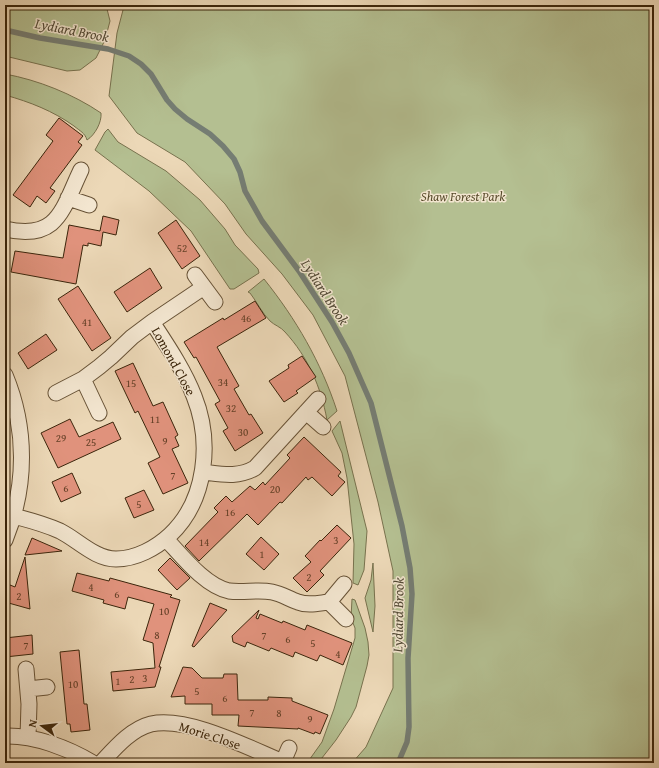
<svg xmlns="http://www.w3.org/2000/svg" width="659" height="768" font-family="'Gentium Book Plus',serif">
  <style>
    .green { fill: #b4bf91; stroke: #78724e }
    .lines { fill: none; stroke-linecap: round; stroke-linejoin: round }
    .stream { stroke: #757d73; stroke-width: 5.5 }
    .building { fill: #e0927c; stroke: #3b250b }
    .street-casing { stroke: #675236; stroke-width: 17 }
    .street { stroke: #f3e6d0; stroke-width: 15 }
    .labels { text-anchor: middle; stroke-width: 3; stroke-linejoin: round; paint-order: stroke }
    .number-label { font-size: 11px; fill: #644027 }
    .park-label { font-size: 13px; font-style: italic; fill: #594c2c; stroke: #f3e6d0 }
    .street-label { font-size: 13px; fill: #3b250b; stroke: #f3e6d0 }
    .water-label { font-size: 14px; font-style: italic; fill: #534a36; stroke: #f3e6d0 }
  </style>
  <rect width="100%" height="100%" fill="#ecd8b7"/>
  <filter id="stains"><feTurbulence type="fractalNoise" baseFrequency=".005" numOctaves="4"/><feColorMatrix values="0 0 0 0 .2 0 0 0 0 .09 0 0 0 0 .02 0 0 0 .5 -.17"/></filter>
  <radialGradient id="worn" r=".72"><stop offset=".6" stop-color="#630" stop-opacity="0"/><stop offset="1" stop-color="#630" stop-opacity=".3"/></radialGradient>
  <path class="green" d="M5 5H106L110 21 105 40 96 58 80 70 67 71 5 56Z
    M122 5H654V763H352L366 747 393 688V571L378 502 345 376 313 315 282 274 246 234 225 204 185 162 137 133 109 96 117 33 123 10Z
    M5 74C38 80 73 94 101 113 102 122 95 135 87 140 85 133 80 131 74 126 53 111 30 102 5 95Z
    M108 129 118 142 166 171 200 200 225 229 235 245 258 269 259 273 234 289H230L191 231 149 191 95 150 105 132Z
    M264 279C296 319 321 362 337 411L327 420C321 387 308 357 285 332 281 327 274 325 270 321 262 313 257 302 250 293L248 292Z
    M340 421 367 531 364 570 358 585 353 583 354 544 347 478 342 453 332 431Z
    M373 563 375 606 373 632 365 598 371 580Z
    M352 599 355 600 365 628 368 642 369 655 367 666 356 707 351 717 336 740 318 763H307L322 742 334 709 355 638V628L351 618Z"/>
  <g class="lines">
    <path class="stream" d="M5 30 40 38 108 49 129 56 141 64 151 74 167 100 175 109 187 119 210 134 223 146 234 159 240 172 245 191 262 221 299 271 332 322 349 353 371 403 402 526 410 568 412 594 408 658 409 727 407 742 398 763"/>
  </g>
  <path class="building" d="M59 118 83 136 78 142 82 145 50 188 55 191 46 203 37 196 30 207 13 195 53 141 46 135Z
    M103 216 119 220 116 235 103 232 101 246 88 243V246L83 245 76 284 11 272 15 251 63 258 69 225 100 231Z
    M176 220 200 256 182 269 158 233Z
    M150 268 162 288 127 312 114 292Z
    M78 286 111 338 92 351 58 299Z
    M255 301 266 318 217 347 239 386 234 389 249 415 251 414 263 433 235 451 223 431 228 428 215 404 220 401 196 357 194 358 184 342 223 318 224 320Z
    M46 334 57 350 28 369 18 353Z
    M302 356 316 377 296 391 298 393 284 402 269 381 289 368 288 365Z
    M133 363 153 406 163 402 178 435 175 437 179 446 172 449 188 483 163 494 148 463 160 457 138 411 135 413 115 371Z
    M70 419 79 437 113 422 121 439 58 468 41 433Z
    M304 437 341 472 338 476 345 482 332 496 312 477 308 480 306 477 282 503 280 502 258 525 247 514 199 561 185 546 218 512 214 508 226 496 232 502 250 486 255 490 263 482 265 485 290 458 287 455Z
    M72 473 81 493 61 502 52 482Z
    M144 490 154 510 134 518 125 498Z
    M337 525 351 538 320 571 324 575 307 592 293 578 311 562 305 556 320 540 321 541Z
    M261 537 279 554 264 570 246 554Z
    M32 538 62 551 25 555Z
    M25 557 30 609 5 602V587H9L10 585 15 587Z
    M170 558 190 578 177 590 158 570Z
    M77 573 109 581 110 578 172 595 170 597 180 600 159 667H161L155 687 113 691 111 672 155 668 153 643 143 640 154 604 128 597 125 609 103 603 104 600 72 591Z
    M210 603 227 610 194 647 192 646Z
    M259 610 256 618 258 619 260 614 282 623 283 621 305 630 307 625 352 643 343 665 320 655 317 661 295 652 293 657 271 648 269 651 247 642 245 647 233 642 232 636Z
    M32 635 33 654 5 657V638Z
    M79 650 84 704H87L90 730 71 732 70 724H67L60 652Z
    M183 667 192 668 202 678H223L224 674H237L238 700H268V697L292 698V701L328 715 320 734 315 732 314 734 298 728V729L238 726 239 715H212V704H185V696L171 697Z"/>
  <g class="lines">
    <g class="street-casing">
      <path id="street" d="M68 198 89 205
        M5 229C58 241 62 210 81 170
        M195 275 215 302
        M5 375C27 428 27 486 5 540
        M83 379 99 413
        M56 393 83 379 99 367 111 357 132 337 152 322
        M306 412 323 427
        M203 472C221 474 238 478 255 468L318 399
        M14 516C29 520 45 524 60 531 78 540 95 559 116 559 136 559 156 548 170 535 207 500 212 441 194 396 184 370 167 345 152 322L204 287
        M166 539C182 556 205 586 229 591 244 593 258 589 272 592 282 594 289 599 298 602 308 606 319 603 329 602L344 584
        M329 602 346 619
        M26 669 29 704 28 737
        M28 689 47 687
        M5 736C34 735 68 748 93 763
        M101 763C115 748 131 729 151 724 188 716 249 748 283 762L289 748"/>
    </g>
    <use href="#street" class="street"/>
  </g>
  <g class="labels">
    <g class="number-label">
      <text x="182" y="252">52</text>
      <text x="246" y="322">46</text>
      <text x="87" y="326">41</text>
      <text x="223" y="386">34</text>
      <text x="131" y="387">15</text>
      <text x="231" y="412">32</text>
      <text x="155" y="423">11</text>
      <text x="243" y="436">30</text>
      <text x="61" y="442">29</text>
      <text x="165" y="445">9</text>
      <text x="91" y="446">25</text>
      <text x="173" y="479">7</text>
      <text x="66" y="492">6</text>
      <text x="275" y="493">20</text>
      <text x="139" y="508">5</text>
      <text x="230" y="516">16</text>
      <text x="336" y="544">3</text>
      <text x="204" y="546">14</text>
      <text x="262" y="558">1</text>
      <text x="309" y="581">2</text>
      <text x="91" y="591">4</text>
      <text x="117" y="598">6</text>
      <text x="19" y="600">2</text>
      <text x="164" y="615">10</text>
      <text x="157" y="639">8</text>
      <text x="264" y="639">7</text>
      <text x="288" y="643">6</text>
      <text x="313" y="647">5</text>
      <text x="26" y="649">7</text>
      <text x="338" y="658">4</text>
      <text x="145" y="682">3</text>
      <text x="132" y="683">2</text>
      <text x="118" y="685">1</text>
      <text x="73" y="688">10</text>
      <text x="197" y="695">5</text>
      <text x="225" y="702">6</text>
      <text x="252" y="716">7</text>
      <text x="279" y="717">8</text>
      <text x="310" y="723">9</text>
    </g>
    <g class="park-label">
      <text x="463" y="201">Shaw Forest Park</text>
    </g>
    <g class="street-label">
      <text transform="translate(174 361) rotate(61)" y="5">Lomond Close</text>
      <text transform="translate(210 735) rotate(18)" y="5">Morie Close</text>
    </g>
    <g class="water-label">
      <text transform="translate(72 30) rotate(11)" y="5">Lydiard Brook</text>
      <text transform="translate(325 292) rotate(57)" y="5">Lydiard Brook</text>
      <text transform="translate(398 615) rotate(-89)" y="5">Lydiard Brook</text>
    </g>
  </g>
  <rect width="659" height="768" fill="none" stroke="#ecd8b7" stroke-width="20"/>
  <rect x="6" y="6" width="647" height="756" fill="none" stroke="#3b250b" stroke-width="2"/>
  <rect x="10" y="10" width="639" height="748" fill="none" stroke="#3b250b"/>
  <g transform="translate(42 726) rotate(285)" stroke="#f3e6d0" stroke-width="3" paint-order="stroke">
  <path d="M0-3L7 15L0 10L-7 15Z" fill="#3b250b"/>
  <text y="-6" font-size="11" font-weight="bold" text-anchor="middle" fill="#3b250b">N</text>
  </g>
  <rect width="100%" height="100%" filter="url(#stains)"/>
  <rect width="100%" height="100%" fill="url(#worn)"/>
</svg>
